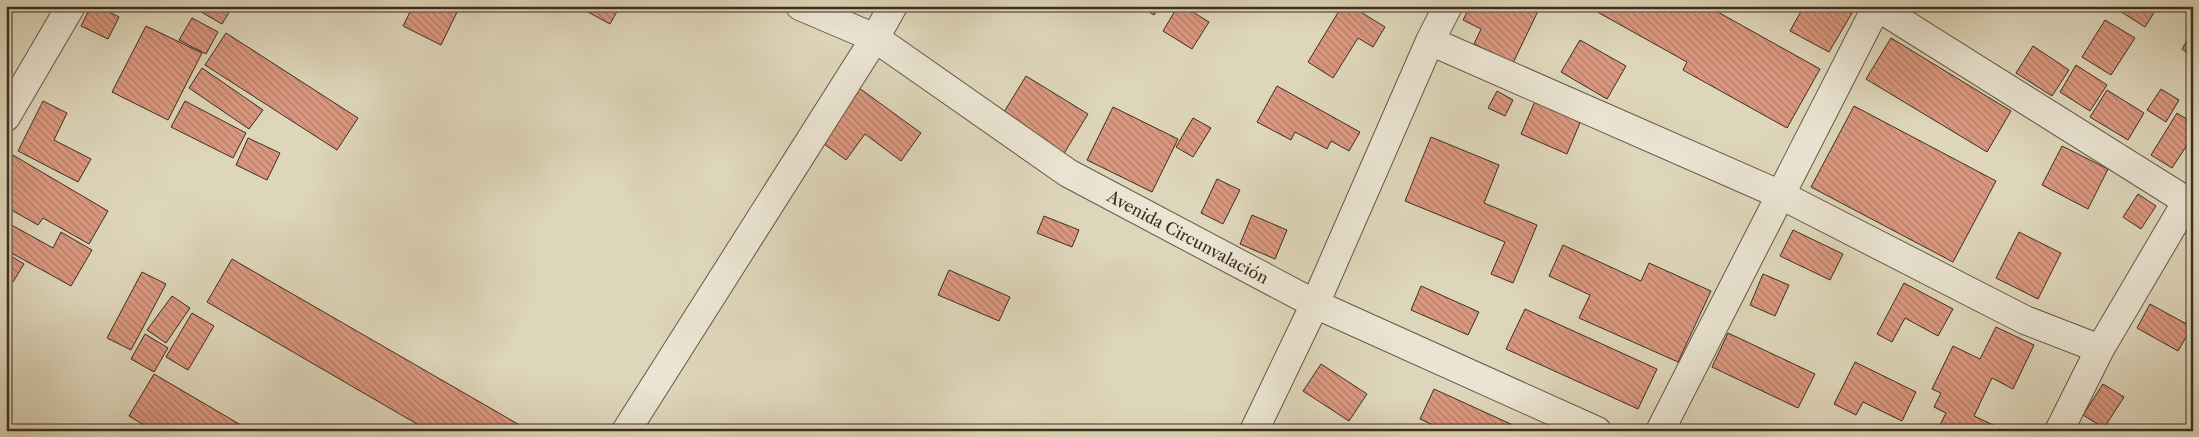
<svg xmlns="http://www.w3.org/2000/svg" width="2199" height="437" font-family="'Libre Caslon Text',serif">
  <style>
    .building { fill: url(#building-back-hatch); stroke: #3e2d21 }
    .lines { fill: none; stroke-linecap: round; stroke-linejoin: round }
    .minor-casing { stroke: #665747; stroke-width: 30 }
    .minor { stroke: #eae4d2; stroke-width: 28 }
    .labels { text-anchor: middle; stroke-width: 4; stroke-linejoin: round; paint-order: stroke }
    .street-label { font-size: 16px; fill: #3e2d21; stroke: #eae4d2 }
  </style>
  <defs>
    <pattern id="building-back-hatch" width="6" height="6" patternUnits="userSpaceOnUse" patternTransform="scale(1.25)"><rect width="6" height="6" fill="#db9880"/><path d="M-1 5l2 2M0 0l6 6M5-1l2 2" fill="none" stroke="#b37c68"/></pattern>
  </defs>
  <rect width="100%" height="100%" fill="#ded6ba"/>
  <filter id="stains"><feTurbulence type="fractalNoise" baseFrequency=".004" numOctaves="4"/><feColorMatrix values="0 0 0 0 .2 0 0 0 0 .09 0 0 0 0 .02 0 0 0 .5 -.17"/></filter>
  <radialGradient id="worn" r=".72"><stop offset=".6" stop-color="#630" stop-opacity="0"/><stop offset="1" stop-color="#630" stop-opacity=".3"/></radialGradient>
  <path class="building" d="M91 6H97L119 17 108 39 81 26Z
    M191 6H233L222 24Z
    M413 6H460L441 45 403 26Z
    M577 6H620L610 24Z
    M1140 6H1160L1154 15Z
    M1178 6H1183L1209 22 1192 49 1163 31Z
    M1342 6H1351L1385 27 1373 47 1358 38 1333 78 1308 62Z
    M1470 6H1532L1539 9 1513 63 1474 44 1481 29 1463 20Z
    M1594 6H1707L1820 69 1787 128 1683 70 1687 62 1592 9Z
    M1804 6H1840L1852 13 1829 52 1790 31Z
    M2112 6H2158L2145 27Z
    M192 18 218 32 206 54 179 40Z
    M2105 20 2135 38 2111 75 2082 57Z
    M146 26 202 53 168 120 112 92Z
    M2193 31V56L2182 49Z
    M226 33 358 118 337 150 205 65Z
    M1891 38 2011 111 1987 152 1866 79Z
    M1580 40 1626 66 1607 99 1561 72Z
    M2033 46 2069 70 2052 96 2016 73Z
    M2076 65 2107 85 2090 111 2060 92Z
    M202 68 263 110 249 129 189 88Z
    M1026 76 1088 114 1063 155 1001 117Z
    M1277 86 1360 132 1349 151 1331 141 1327 149 1295 132 1291 140 1257 122Z
    M859 88 921 133 901 161 865 134 846 160 820 141Z
    M2161 89 2179 100 2166 122 2147 110Z
    M2107 90 2144 113 2128 140 2090 117Z
    M1497 91 1513 100 1505 116 1488 108Z
    M1536 99 1582 118 1567 154 1521 134Z
    M43 101 67 113 54 140 91 159 78 182 18 151Z
    M185 101 246 133 233 158 171 127Z
    M1854 106 1996 181 1953 262 1811 187Z
    M1113 107 1178 139 1152 192 1087 160Z
    M2177 113 2193 123V136L2172 168 2151 155Z
    M1193 118 1211 128 1193 157 1176 147Z
    M1431 137 1499 165 1484 203 1537 225 1513 283 1491 274 1505 242 1405 201Z
    M248 138 280 153 267 180 236 165Z
    M2062 146 2108 169 2088 209 2042 185Z
    M6 151 108 211 89 244 43 218 38 225 6 207Z
    M1217 179 1240 190 1223 224 1201 213Z
    M2138 194 2156 206 2141 229 2123 217Z
    M1252 215 1287 230 1275 259 1240 244Z
    M1044 216 1079 230 1072 247 1037 233Z
    M6 222 53 248 61 232 92 250 71 286 6 250Z
    M1793 230 1843 254 1830 280 1780 256Z
    M2019 232 2061 253 2038 299 1996 278Z
    M1563 245 1641 281 1649 263 1711 291 1678 362 1579 318 1590 295 1549 276Z
    M6 253 24 264 13 282 6 277Z
    M232 259 530 431H429L207 302Z
    M949 270 1010 297 999 321 938 295Z
    M142 272 166 284 131 350 107 338Z
    M1763 274 1789 285 1775 316 1750 305Z
    M1904 283 1953 309 1938 336 1905 318 1892 342 1877 334Z
    M1421 286 1479 312 1468 335 1411 310Z
    M172 296 190 308 166 343 147 330Z
    M2150 304 2192 327 2178 351 2137 328Z
    M1525 309 1657 369 1638 409 1506 349Z
    M192 313 214 326 188 370 166 357Z
    M1996 327 2034 345 2013 389 1992 378 1974 416 2006 431H1937L1946 413 1934 407 1941 393 1932 389 1953 346 1980 359Z
    M1728 333 1815 374 1798 408 1712 367Z
    M145 334 168 348 154 372 131 359Z
    M1855 362 1916 392 1902 421 1863 402 1856 415 1834 404Z
    M1321 364 1367 394 1349 421 1303 391Z
    M154 374 251 431H154L129 416Z
    M2103 384 2124 397 2104 428 2083 415Z
    M1434 389 1526 431H1446L1420 419Z"/>
  <g class="lines">
    <g class="minor-casing">
      <path id="minor" d="M800 6 875 38 1068 173 1315 304 1597 431
        M1876 6 2193 205
        M1430 41 1781 195 2025 320 2100 349
        M6 117 71 6
        M626 431 875 38 893 6
        M1254 431 1315 304 1430 41 1448 6
        M1660 431 1877 6
        M2059 431 2100 349 2187 201"/>
    </g>
    <use href="#minor" class="minor"/>
  </g>
  <g class="labels">
    <g class="street-label">
      <text transform="translate(1188 237) rotate(28)" y="6">Avenida Circunvalación</text>
    </g>
  </g>
  <rect width="2199" height="437" fill="none" stroke="#ded6ba" stroke-width="25"/>
  <rect x="8" y="8" width="2184" height="422" fill="none" stroke="#3e2d21" stroke-width="2.5"/>
  <rect x="12" y="12" width="2174" height="412" fill="none" stroke="#3e2d21"/>
  <rect width="100%" height="100%" filter="url(#stains)"/>
  <rect width="100%" height="100%" fill="url(#worn)"/>
</svg>
